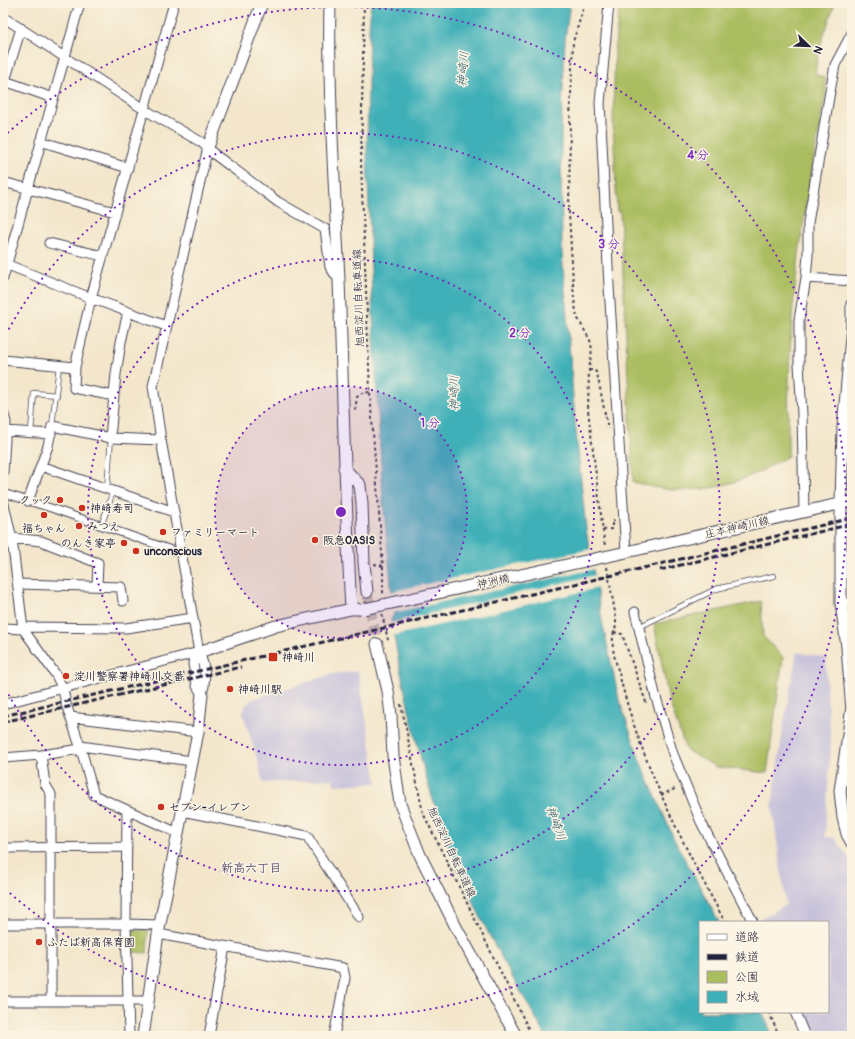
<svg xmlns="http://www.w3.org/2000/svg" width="855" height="1039" font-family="Pangolin,'Klee One',sans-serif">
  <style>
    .industrial { fill: #c5c0da }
    .green { fill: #abbd61; stroke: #66704e }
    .water { fill: #40b0b8; stroke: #31697a }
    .pier { fill: #f3e6cb }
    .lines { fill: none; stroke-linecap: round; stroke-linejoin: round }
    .tertiary-tunnel { stroke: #c9bfae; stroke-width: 11; stroke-dasharray: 11 5.5; stroke-linecap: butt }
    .service-casing { stroke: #413f51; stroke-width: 6 }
    .pedestrian-casing { stroke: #413f51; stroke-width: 9 }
    .minor-casing { stroke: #413f51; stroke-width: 11 }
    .tertiary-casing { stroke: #413f51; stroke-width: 13 }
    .path { stroke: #413f51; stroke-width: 2; stroke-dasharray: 3 3; stroke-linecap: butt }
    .service { stroke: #fff; stroke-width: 4.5 }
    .pedestrian { stroke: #fff; stroke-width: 7 }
    .minor { stroke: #fff; stroke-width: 9 }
    .tertiary { stroke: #fff; stroke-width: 11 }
    .rail { stroke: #22223b; stroke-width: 3; stroke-dasharray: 6 3; stroke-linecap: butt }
    .tertiary-bridge-casing { stroke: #413f51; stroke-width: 13; stroke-linecap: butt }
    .tertiary-bridge { stroke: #fff; stroke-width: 11 }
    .ring { fill: none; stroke: #7b2cbf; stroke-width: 2; stroke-dasharray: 2 4 }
    .poi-dot { fill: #c8321e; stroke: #fcf5e5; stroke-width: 1.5 }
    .labels { text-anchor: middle; stroke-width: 3; stroke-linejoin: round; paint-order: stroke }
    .street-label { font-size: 11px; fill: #22223b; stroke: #fcf5e5 }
    .poi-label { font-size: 11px; font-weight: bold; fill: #22223b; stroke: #fcf5e5; text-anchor: start }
    .water-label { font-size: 12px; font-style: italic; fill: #2e5b6d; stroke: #fcf5e5 }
    .neighbourhood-label { font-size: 12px; font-weight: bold; fill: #574d72; stroke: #fcf5e5 }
    .centre { fill: #7b2cbf; stroke: #fcf5e5; stroke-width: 2 }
    .ring-label { font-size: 12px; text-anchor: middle; font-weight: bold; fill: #7b2cbf; stroke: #fcf5e5; stroke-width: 3; stroke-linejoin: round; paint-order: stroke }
  </style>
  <rect width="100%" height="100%" fill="#fcf5e5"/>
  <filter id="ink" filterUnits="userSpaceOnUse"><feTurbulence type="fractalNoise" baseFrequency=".025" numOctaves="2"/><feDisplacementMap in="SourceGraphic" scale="8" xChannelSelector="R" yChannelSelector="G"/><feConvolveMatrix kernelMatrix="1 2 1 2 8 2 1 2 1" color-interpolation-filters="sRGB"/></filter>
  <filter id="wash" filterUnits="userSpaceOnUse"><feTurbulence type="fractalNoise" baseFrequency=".012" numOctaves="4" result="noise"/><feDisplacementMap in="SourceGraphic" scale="16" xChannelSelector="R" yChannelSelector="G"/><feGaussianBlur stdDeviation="0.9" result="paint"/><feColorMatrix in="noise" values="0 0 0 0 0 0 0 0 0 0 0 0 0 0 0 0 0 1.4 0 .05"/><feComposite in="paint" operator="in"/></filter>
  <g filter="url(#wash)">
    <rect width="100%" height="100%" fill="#f3e6cb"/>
    <path class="industrial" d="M797 652 826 658 827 696 831 741 825 837 835 838 852 862V1036H811L800 1012H828V922H761L759 919 786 905 772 806 783 728Z
      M358 671 377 783 334 785 333 779 263 783 258 761 243 714 245 706 251 700 332 674Z"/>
    <path class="green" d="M620 3H835L819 49 815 74 825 78 826 90C813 162 800 234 793 307 789 356 788 406 788 456 750 479 718 492 672 490 659 489 645 485 633 482L620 211H617L613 123 615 45Z
      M761 601 763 636 783 657 767 773 716 767 686 750 669 701 654 624Z
      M133 930H148L147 953 131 952 130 933Z"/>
    <path class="water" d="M371 3H570L565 40 561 134 562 253 575 422 586 529 602 621 619 699 640 761 675 841 719 922H700V1012H762L773 1036H546C522 993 496 951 475 906 431 816 408 717 391 619L394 615 383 502 372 299 367 151 369 29Z"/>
    <path class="pier" d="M591 549 595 569 391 613 389 592Z
      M596 575 598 588 392 636 390 623Z"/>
  </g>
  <g filter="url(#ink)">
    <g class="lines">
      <path class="tertiary-tunnel" d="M367 592 377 644"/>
      <g class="service-casing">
        <path id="service" d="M52 426 59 366
          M31 432 34 393 57 395
          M107 489 111 438
          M101 526 110 501 112 490
          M639 627 716 589 774 576"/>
      </g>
      <g class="pedestrian-casing">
        <path id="pedestrian" d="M3 493 51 508 180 553"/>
      </g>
      <g class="minor-casing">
        <path id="minor" d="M609 3 600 103 609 286 626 552
          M3 17 145 110 201 142 214 154 278 202 325 229 330 267 339 280
          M21 28 5 81 53 98
          M40 141 128 168
          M3 182 115 212
          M49 243 103 256
          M3 263 91 298 166 326
          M3 278 80 3
          M806 278 808 255V223L829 97 835 65 852 33
          M3 360 75 367 91 298 174 3
          M75 367 74 388 114 396
          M3 412 6 422 3 473
          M6 431 51 434
          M110 438 116 374 121 342 128 312
          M41 466 174 512
          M3 500 12 539 23 629 56 675 63 689 66 704 81 749 94 795 178 833
          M28 501 48 446 52 426 111 438 161 440
          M804 512 802 414 799 364V320L806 278 852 281
          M12 538 41 541 98 563 97 586
          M18 584 121 587 123 601
          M841 603H852
          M635 612 655 694 673 754 701 822 753 922
          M23 627 126 628 193 618
          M3 628 23 629
          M199 652 193 664 197 686 202 694
          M202 694C207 679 205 666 199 652L161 440 153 386 208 147
          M3 704 199 652
          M70 717 198 732
          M80 746 192 761
          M41 755 45 784 51 794V1000
          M3 758 41 755 81 749
          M127 810 126 924 129 1036
          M182 811 307 836 359 917
          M3 848 127 847
          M3 924H127L160 925
          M158 934 343 968 345 978 334 1036
          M3 1001H148
          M795 1012 805 1036
          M209 1036 225 947"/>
      </g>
      <g class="tertiary-casing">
        <path id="tertiary" d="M330 3C328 95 335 188 339 280 343 390 345 499 351 609
          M208 147 262 3
          M344 468 360 485 362 503 364 563 367 592
          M622 553 852 501
          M377 644 388 691 391 715 393 756 400 804 420 855 457 929 516 1036
          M199 652 276 626 351 609H357
          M852 707 840 791 843 818 847 834 852 843
          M852 711 847 647 841 603V504L843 427 852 326V304
          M143 1036 158 934 198 732 202 694"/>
      </g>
      <path class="path" d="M364 3 361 163 370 392 383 566V594
        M585 3 573 42 570 121 569 213 574 299 577 317 590 340 592 349 589 370 588 410 605 547
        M589 370H594L597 373 608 429
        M355 410 357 397 362 393 370 392
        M603 530 612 529V521H615
        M374 564 383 566
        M607 567 616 618V626L614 632 622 634 647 705
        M382 614 388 640
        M614 632C610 647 616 662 620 677 641 763 683 844 725 922
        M401 704 423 813 532 1036
        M661 795 677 788
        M769 1012 779 1036"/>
      <use href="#service" class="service"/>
      <use href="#pedestrian" class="pedestrian"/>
      <use href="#minor" class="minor"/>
      <use href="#tertiary" class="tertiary"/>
      <path class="rail" d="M660 570 852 524
        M3 716 618 574 852 518
        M3 722 241 667"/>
      <g class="tertiary-bridge-casing">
        <path id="tertiary-bridge" d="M364 609 622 553"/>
      </g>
      <use href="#tertiary-bridge" class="tertiary-bridge"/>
    </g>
  </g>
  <circle cx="341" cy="512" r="126" fill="#7b2cbf" fill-opacity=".12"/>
  <g class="ring">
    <circle cx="341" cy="512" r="126"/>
    <circle cx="341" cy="512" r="253"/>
    <path d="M3 340A379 379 0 1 1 3 684"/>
    <path d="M3 137A505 505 0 1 1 3 887"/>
  </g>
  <g class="poi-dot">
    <circle cx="60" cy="500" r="4"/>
    <circle cx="82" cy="508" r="4"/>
    <circle cx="44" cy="515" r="4"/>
    <circle cx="79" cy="526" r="4"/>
    <circle cx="163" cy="532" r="4"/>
    <circle cx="315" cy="540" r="4"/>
    <circle cx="124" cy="543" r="4"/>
    <circle cx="136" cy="551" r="4"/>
    <rect x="268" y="652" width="10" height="10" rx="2"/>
    <circle cx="66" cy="676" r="4"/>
    <circle cx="230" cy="689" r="4"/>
    <circle cx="161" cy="807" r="4"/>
    <circle cx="39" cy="942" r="4"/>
  </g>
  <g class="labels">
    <g class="street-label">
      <text transform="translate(358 298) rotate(-92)" y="4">旭西淀川自転車道線</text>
      <text transform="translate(737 527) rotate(-13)" y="4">庄本神崎川線</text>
      <text transform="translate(493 581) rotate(-12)" y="4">神洲橋</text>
      <text transform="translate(452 852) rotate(65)" y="4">旭西淀川自転車道線</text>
    </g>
    <g class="poi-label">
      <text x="52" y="504" text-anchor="end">クック</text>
      <text x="90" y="512">神崎寿司</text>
      <text x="87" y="530">みつえ</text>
      <text x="44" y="532" text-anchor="middle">福ちゃん</text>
      <text x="171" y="536">ファミリーマート</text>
      <text x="323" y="544">阪急OASIS</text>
      <text x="116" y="547" text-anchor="end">のんき家亭</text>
      <text x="144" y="555">unconscious</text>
      <text x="282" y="661">神崎川</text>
      <text x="74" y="680">淀川警察署神崎川交番</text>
      <text x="238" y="693">神崎川駅</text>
      <text x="169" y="811">セブン-イレブン</text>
      <text x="47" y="946">ふたば新高保育園</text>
    </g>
    <g class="water-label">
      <text transform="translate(463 69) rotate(-86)" y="4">神崎川</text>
      <text transform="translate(454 393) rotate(-91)" y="4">神崎川</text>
      <text transform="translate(556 823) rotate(70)" y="4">神崎川</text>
    </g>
    <g class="neighbourhood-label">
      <text x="251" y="872">新高六丁目</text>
    </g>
  </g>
  <circle cx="341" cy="512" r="6" class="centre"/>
  <g class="ring-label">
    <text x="698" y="159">4 分</text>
    <text x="609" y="248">3 分</text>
    <text x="520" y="337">2 分</text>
    <text x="430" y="427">1 分</text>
  </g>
  <rect width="855" height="1039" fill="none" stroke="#fcf5e5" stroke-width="16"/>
  <rect x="699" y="921" width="130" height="92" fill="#fcf5e5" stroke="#a5a1a1"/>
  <rect x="707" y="934" width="20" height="6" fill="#ffffff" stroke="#a5a1a1"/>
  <text x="735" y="941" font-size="12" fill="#22223b">道路</text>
  <rect x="707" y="954" width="20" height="6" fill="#22223b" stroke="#a5a1a1"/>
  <text x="735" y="961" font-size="12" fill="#22223b">鉄道</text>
  <rect x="707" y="971" width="20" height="12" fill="#abbd61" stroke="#a5a1a1"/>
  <text x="735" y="981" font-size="12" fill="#22223b">公園</text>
  <rect x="707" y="991" width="20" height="12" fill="#40b0b8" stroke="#a5a1a1"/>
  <text x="735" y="1001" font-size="12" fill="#22223b">水域</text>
  <g transform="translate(809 46) rotate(113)" stroke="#fcf5e5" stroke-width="3" paint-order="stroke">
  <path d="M0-3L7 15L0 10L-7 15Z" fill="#22223b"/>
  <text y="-6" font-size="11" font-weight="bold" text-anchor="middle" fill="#22223b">N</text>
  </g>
</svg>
